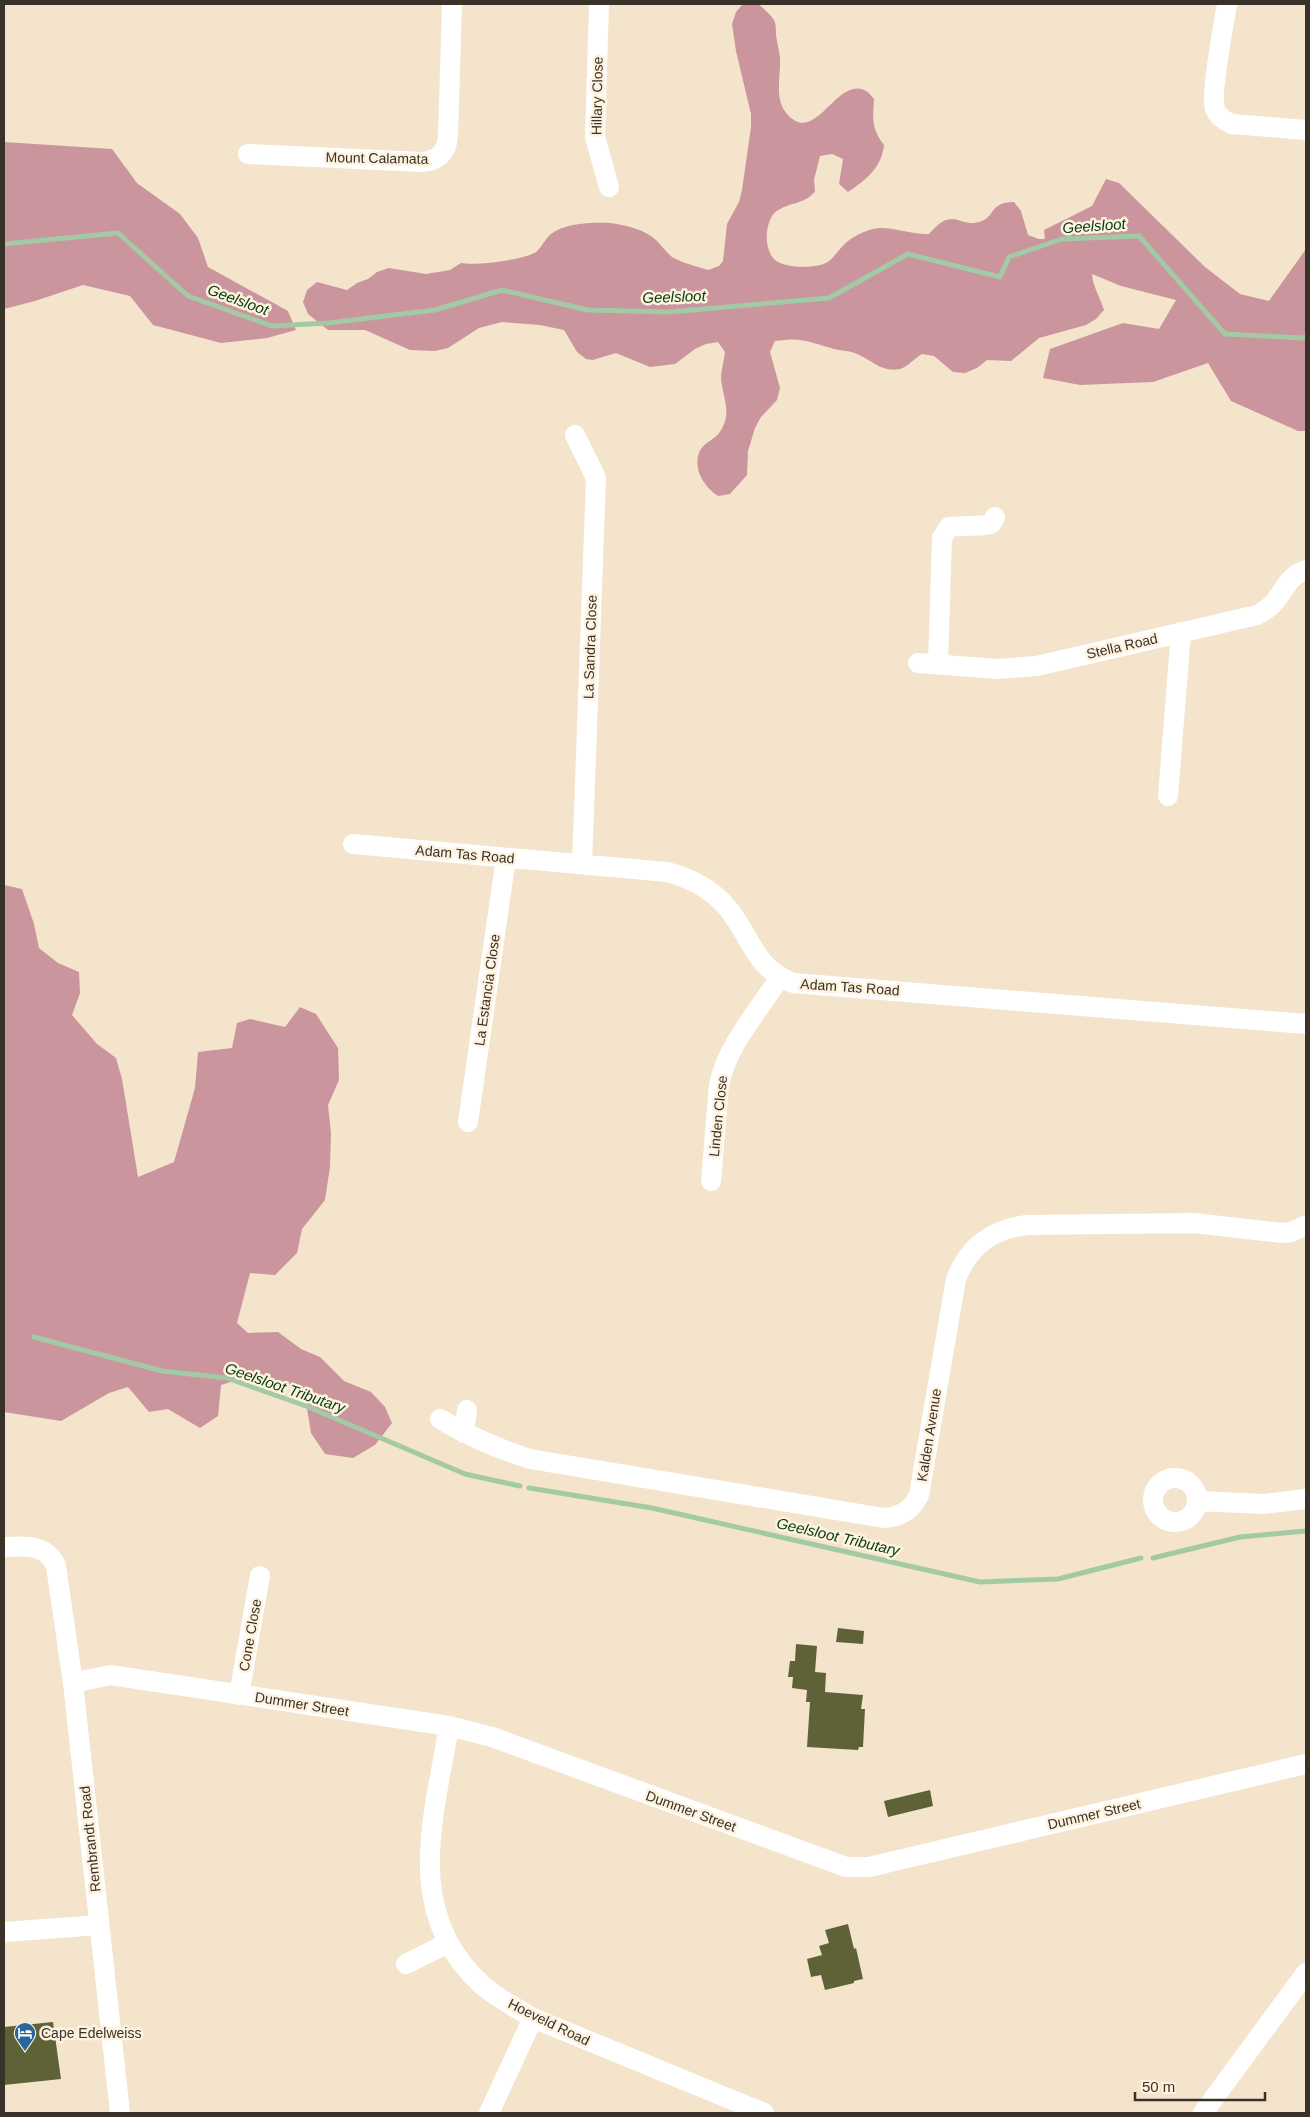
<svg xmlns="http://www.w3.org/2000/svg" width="1310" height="2117" font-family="Arial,sans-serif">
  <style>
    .forest { fill: #ca959c }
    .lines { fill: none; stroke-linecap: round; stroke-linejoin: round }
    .stream { stroke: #a3c9a5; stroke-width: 5 }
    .building { fill: #5f6236 }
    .street { stroke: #fff; stroke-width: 20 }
    .labels { text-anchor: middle; stroke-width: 5; stroke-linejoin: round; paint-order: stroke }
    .street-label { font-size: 14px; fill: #383229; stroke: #fff2df }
    .poi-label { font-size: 14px; fill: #383229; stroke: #fff2df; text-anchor: start }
    .water-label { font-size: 15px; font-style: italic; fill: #044012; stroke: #fff2df }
  </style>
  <rect width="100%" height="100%" fill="#f4e4cc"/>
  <path class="forest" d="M743 4H758C763 8 770 14 774 20 776 24 776 31 776 35 777 43 779 50 780 58 781 77 773 101 789 116 817 144 837 75 866 91 869 92 872 97 874 99 873 119 871 128 884 145 882 167 866 180 848 192L839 184 843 159 832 154 820 156 814 180 815 192C812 194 809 198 806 199 795 205 780 205 772 216 765 228 764 250 775 260 785 268 809 268 820 265 830 263 834 256 840 249 848 239 861 232 873 229 890 225 909 235 929 234 955 204 958 230 982 221 996 215 989 203 1014 202L1021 211 1028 235 1039 239H1045L1044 230 1092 206 1106 179 1119 183 1205 267 1240 294 1269 301 1306 249V431H1298L1231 401 1208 363 1153 382 1080 385 1043 378 1050 349 1123 323 1159 329 1176 300 1121 286 1092 274C1093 287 1100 297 1104 310L1096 319 1086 325 1039 338 1011 361 987 360 977 368 965 373 953 372 934 356 922 354C915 358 907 367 900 369 882 373 872 360 857 354 849 350 839 351 831 348 806 341 802 337 775 341L770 352 780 388 777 400 761 417 755 428 748 451 747 475 730 494 718 496C705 488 693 470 699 453 705 438 721 442 726 417 728 405 722 391 721 379 721 370 724 361 725 352L718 342 706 344 695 349 675 364 650 367 616 353 593 360 586 359 577 352 564 330 540 325 502 322 479 328 448 348 435 351 410 350 365 330H328L308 314 303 302 307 290 317 282 347 290 357 283 368 279 377 272 389 268 426 274 450 270 461 263C475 266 524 260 536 252 542 247 545 239 551 234 565 223 592 222 610 223 625 225 644 229 656 240 661 245 666 252 672 257 682 263 696 266 708 270L719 266 723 261 727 224 739 202 742 190 751 127V114L736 51 732 24 736 12Z
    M4 142 112 149 137 183 180 214 198 238 208 267 288 311 296 330 267 338 221 343 153 325 130 296 83 285 35 301 4 309Z
    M4 885 22 889 34 924 39 948 58 963 79 972 80 993 72 1015 97 1044 116 1058 122 1079 138 1177 174 1162 195 1088 198 1052 232 1048 237 1023 250 1019 285 1027 300 1007 316 1014 338 1048 339 1080 328 1105 331 1133 330 1167 325 1200 302 1229 297 1253 275 1275 250 1273 237 1323 248 1333 278 1332 301 1349 320 1357 344 1381 371 1392 385 1407 392 1423 375 1445 353 1458 325 1454 311 1433 305 1396 281 1381 250 1376 221 1385 218 1416 200 1428 168 1409 149 1412 128 1387 109 1393 61 1421 4 1412Z"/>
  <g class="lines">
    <path class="stream" d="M4 244 118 233 188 296 272 326 328 323 435 310 502 290 588 310 669 312 829 298 908 254 1000 277 1009 257 1062 239 1139 236 1225 334 1302 338 1306 336
      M34 1337 162 1371 227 1378 306 1406 465 1474 520 1486
      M529 1488 652 1508 980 1582 1058 1579 1141 1558
      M1153 1558 1240 1537 1306 1531"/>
  </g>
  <path class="building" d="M838 1628 864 1631 863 1644 836 1642Z
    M796 1644 817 1646 815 1672 826 1673 825 1692 863 1695 861 1709H865L863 1747H859L858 1750 807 1747 810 1702H806L807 1690 792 1688 793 1677H788L790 1661H795Z
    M930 1790 933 1806 888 1817 884 1801Z
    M848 1924 854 1949 856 1948 863 1979 854 1981V1983L825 1990 821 1975 811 1977 807 1959 822 1955 819 1946 829 1943 825 1930Z
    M53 2022 61 2079 4 2085V2027Z"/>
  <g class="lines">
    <path class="street" d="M599 4 595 137 609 187
      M1227 4C1224 23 1210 95 1215 109 1218 117 1225 121 1232 124L1306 130
      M248 154 422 162C438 161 447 152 448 136L452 4
      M575 435 596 478 582 865
      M918 663 998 669 1037 666 1257 615C1285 602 1281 578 1306 570
      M938 664 942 538 949 527C956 526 989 526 991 524 992 523 994 519 995 517
      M1168 796 1181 632
      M353 844 667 872C690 878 710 888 726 906 751 935 753 968 793 983L1306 1024
      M468 1122 506 858
      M711 1181 719 1085C727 1045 758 1012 780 977
      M440 1419C469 1436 498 1449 530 1459L884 1518C901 1517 912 1510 919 1495L956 1279C969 1246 992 1229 1027 1225L1194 1223 1282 1233 1291 1232 1306 1225
      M464 1433 467 1410
      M1153 1500a22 22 0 1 1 44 0a22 22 0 1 1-44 0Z
      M1198 1501 1264 1504 1306 1499
      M4 1547C25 1546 47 1544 56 1566L73 1683 120 2113
      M73 1683 110 1675 449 1726 492 1737 846 1867H869L1306 1764
      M239 1695 260 1576
      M449 1726C434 1818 402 1912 482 1985 497 1998 516 2008 533 2018L764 2113
      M4 1932 99 1925
      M406 1964 448 1943
      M489 2113 533 2018
      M1203 2113 1306 1973"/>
  </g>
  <defs>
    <g id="hotel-pin" transform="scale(1.125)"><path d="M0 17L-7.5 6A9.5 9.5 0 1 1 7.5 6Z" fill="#28669c" stroke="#fff2df"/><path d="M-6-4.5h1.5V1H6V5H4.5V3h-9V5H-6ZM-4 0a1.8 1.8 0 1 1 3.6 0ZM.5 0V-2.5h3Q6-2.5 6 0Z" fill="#fff"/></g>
  </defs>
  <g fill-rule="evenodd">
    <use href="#hotel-pin" x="25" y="2033"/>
  </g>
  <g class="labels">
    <g class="street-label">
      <text transform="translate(597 96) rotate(-89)" y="5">Hillary Close</text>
      <text transform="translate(377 158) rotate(1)" y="5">Mount Calamata</text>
      <text transform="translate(1122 646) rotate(-13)" y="5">Stella Road</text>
      <text transform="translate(590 647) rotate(-88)" y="5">La Sandra Close</text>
      <text transform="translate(465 854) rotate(5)" y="5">Adam Tas Road</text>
      <text transform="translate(850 987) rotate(4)" y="5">Adam Tas Road</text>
      <text transform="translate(487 990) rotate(-82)" y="5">La Estancia Close</text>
      <text transform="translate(718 1116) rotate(-84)" y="5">Linden Close</text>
      <text transform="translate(929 1435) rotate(-81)" y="5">Kalden Avenue</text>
      <text transform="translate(250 1635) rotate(-80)" y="5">Cone Close</text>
      <text transform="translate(302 1704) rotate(9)" y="5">Dummer Street</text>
      <text transform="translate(691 1811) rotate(20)" y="5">Dummer Street</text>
      <text transform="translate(1094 1814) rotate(-13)" y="5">Dummer Street</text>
      <text transform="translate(90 1839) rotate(-96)" y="5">Rembrandt Road</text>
      <text transform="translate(549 2022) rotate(26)" y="5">Hoeveld Road</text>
    </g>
    <g class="poi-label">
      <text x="41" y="2038">Cape Edelweiss</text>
    </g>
    <g class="water-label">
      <text transform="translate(1094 226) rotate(-4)" y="5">Geelsloot</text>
      <text transform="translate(674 297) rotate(-2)" y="5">Geelsloot</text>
      <text transform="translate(238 300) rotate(20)" y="5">Geelsloot</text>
      <text transform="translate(285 1388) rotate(19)" y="5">Geelsloot Tributary</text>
      <text transform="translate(838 1537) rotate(13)" y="5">Geelsloot Tributary</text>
    </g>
  </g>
  <rect width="1310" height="2117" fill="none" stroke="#383229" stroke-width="10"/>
  <path d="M1135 2092v8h130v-8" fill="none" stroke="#383229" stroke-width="2.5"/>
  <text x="1142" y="2092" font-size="15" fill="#383229" stroke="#fff2df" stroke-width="4" paint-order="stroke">50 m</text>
</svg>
